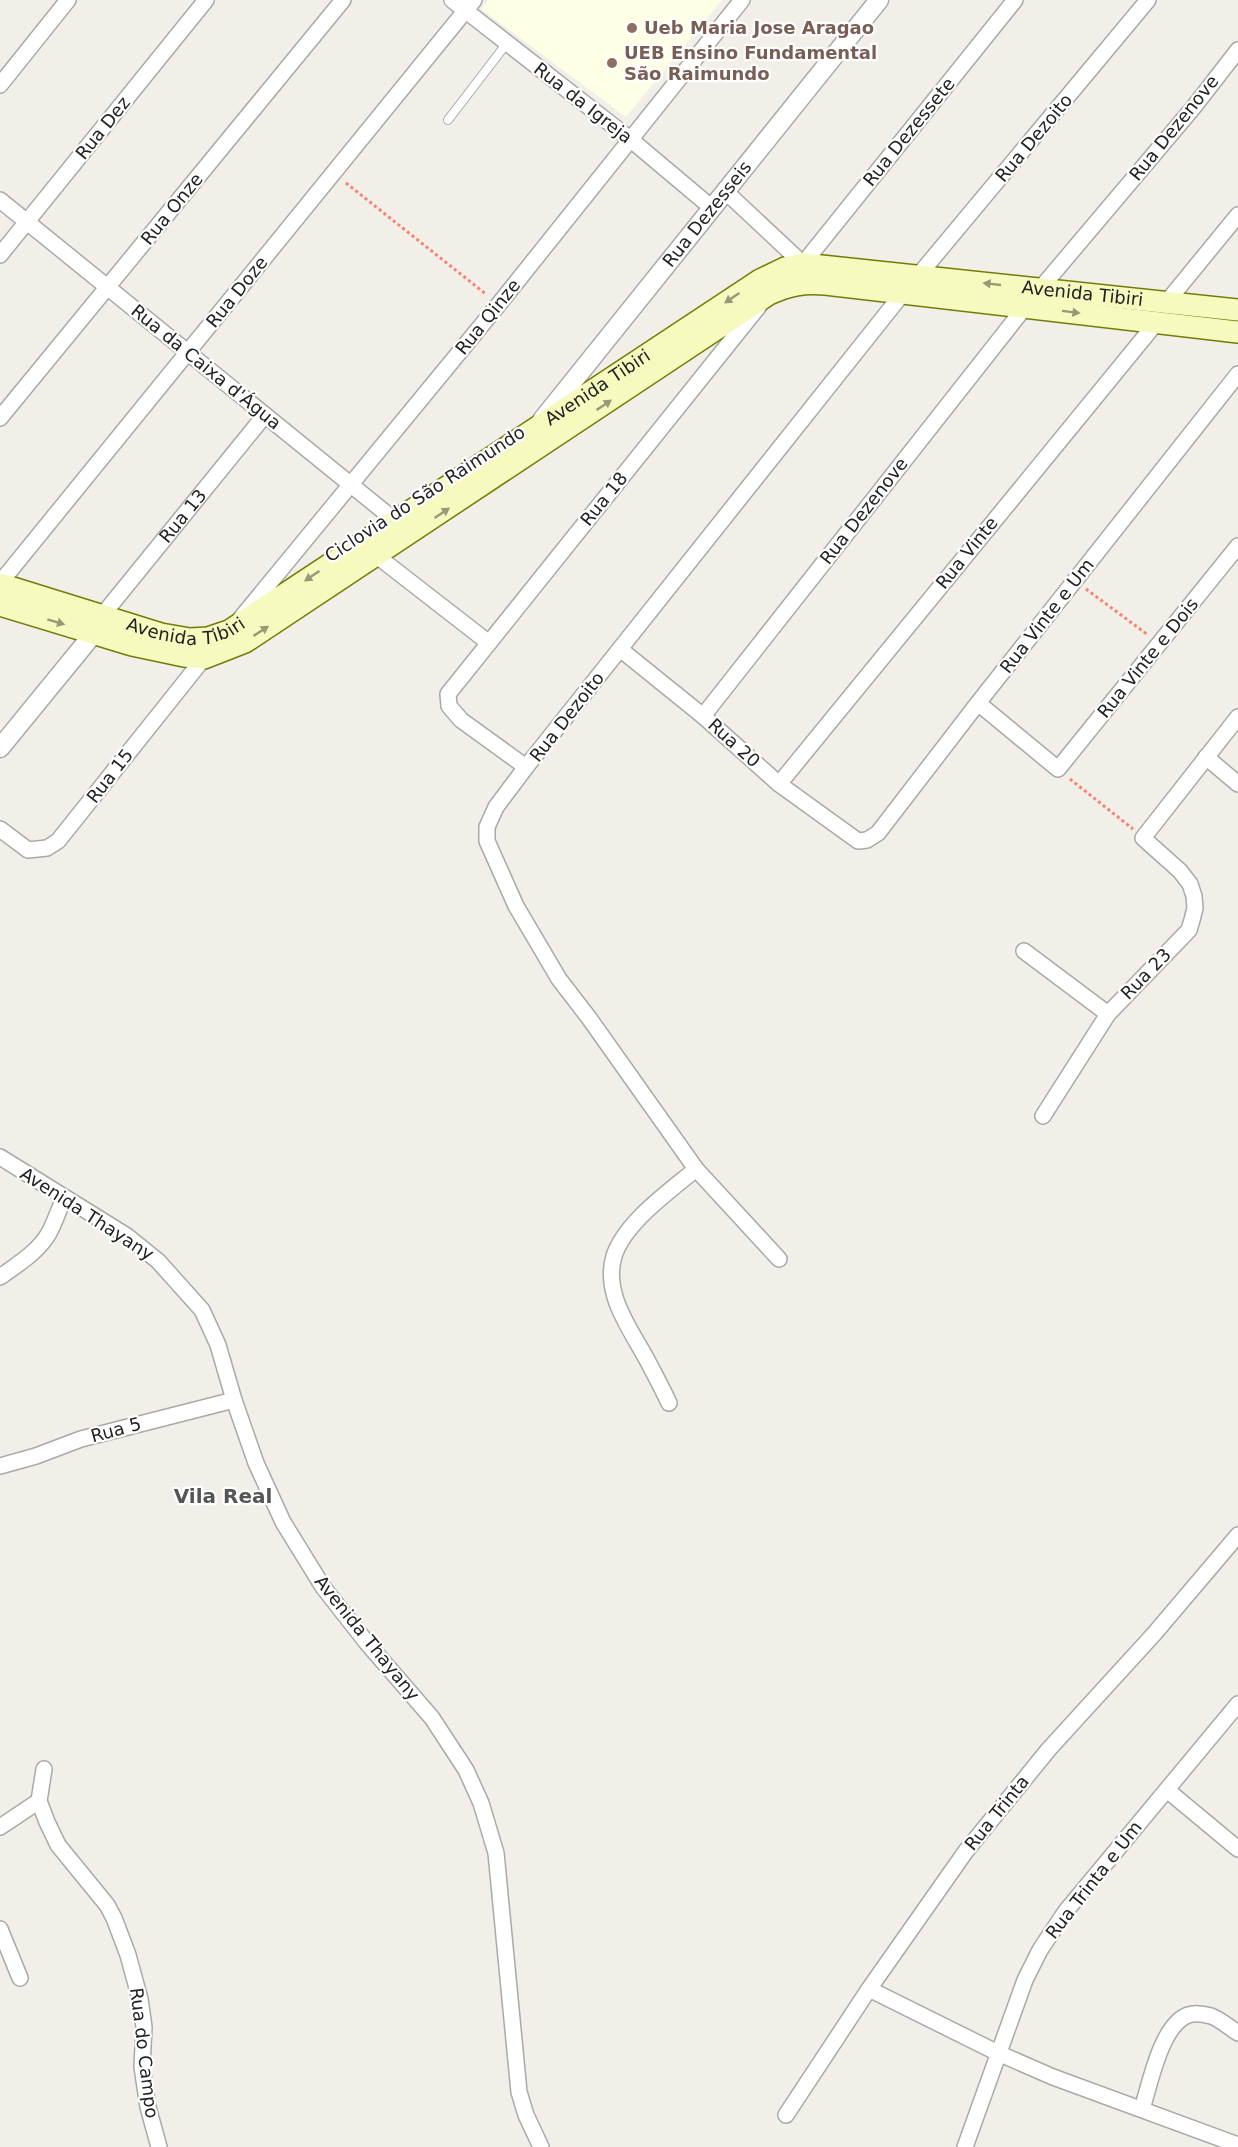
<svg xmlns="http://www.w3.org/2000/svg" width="1238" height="2147" font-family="'DejaVu Sans',sans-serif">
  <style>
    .education { fill: #ffffe5 }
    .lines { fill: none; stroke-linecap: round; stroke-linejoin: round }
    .service-casing { stroke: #a9a9a9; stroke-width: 10 }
    .minor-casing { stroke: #a9a9a9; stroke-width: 18 }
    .tertiary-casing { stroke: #a9a9a9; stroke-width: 21 }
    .secondary-casing { stroke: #707d05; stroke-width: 24 }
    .path { stroke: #fa8072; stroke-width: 3; stroke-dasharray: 3 3; stroke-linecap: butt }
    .service { stroke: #fff; stroke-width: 8 }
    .minor { stroke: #fff; stroke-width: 15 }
    .tertiary { stroke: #fff; stroke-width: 18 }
    .secondary { stroke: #f7fabf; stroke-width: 21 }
    .oneway { fill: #979978 }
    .education-dot { fill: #8d6e63; stroke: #fff; stroke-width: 2 }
    .labels { text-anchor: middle; stroke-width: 4.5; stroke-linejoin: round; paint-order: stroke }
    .education-label { font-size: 18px; font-weight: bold; fill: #785e54; stroke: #fff; text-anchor: start }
    .street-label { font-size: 18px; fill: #222; stroke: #fff }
    .neighbourhood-label { font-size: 20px; font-weight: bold; fill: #555; stroke: #fff }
  </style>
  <rect width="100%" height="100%" fill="#f2efe9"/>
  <path class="education" d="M488 0H722L626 117 481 9Z"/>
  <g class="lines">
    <g class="service-casing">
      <path id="service" d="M448 120 507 43"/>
    </g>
    <g class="minor-casing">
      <g id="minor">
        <path d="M452 0 630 139 712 208"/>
        <path d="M0 85 68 0"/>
        <path d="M726 192 803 264 1015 0"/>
        <path d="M0 200 403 527"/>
        <path d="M0 255 206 0"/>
        <path d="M918 276 1148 0"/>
        <path d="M1040 289 1193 108 1238 50"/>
        <path d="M1166 303 1238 215"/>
        <path d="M0 418 343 0"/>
        <path d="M377 556 489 643"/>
        <path d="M0 583 474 0"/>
        <path id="s1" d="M101 617 265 415"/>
        <path d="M241 618 499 304 742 0"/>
        <path d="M620 649 703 716 779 784 858 841 867 840 878 833 978 703 1238 374"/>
        <path d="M978 703 1058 769 1238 546"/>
        <path d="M703 716 1025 307"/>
        <path d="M1206 757 1238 784"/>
        <path d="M526 767 461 720 449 706 448 694 759 306"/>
        <path d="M779 784 1156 323"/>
        <path d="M0 829 28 850 47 848 58 841 204 658"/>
        <path d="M1024 951 1108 1014"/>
        <path d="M1043 1116 1108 1014 1189 930 1192 920 1195 908 1194 896 1190 884 1180 871 1143 838 1238 717"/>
        <path d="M0 1157 127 1236 158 1261 202 1310 218 1345 234 1400 256 1463 283 1522 323 1587 367 1643 432 1718 466 1770 481 1803 496 1853 519 2092 526 2115 541 2147"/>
        <path d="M779 1259 696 1169 589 1018 559 979 516 906 487 841V827L496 807 526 767 903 293"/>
        <path d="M0 1277C18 1264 38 1252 49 1233 55 1222 59 1209 64 1198"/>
        <path d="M669 1403C662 1388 654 1373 646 1358 629 1327 603 1293 614 1256 625 1222 670 1191 696 1169"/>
        <path d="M0 1466 36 1456 81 1439 234 1400"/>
        <path d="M44 1769 39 1801 47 1822 58 1845 107 1905 114 1918 128 1955 140 1999 144 2027 142 2067 148 2107 159 2147"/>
        <path d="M1167 1790 1238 1849"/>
        <path d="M0 1827 39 1801"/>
        <path d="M0 1929 20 1978"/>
        <path d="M869 1989 998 2053 1053 2077 1238 2145"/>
        <path d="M1142 2109C1150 2084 1161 2025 1188 2015 1194 2013 1204 2014 1211 2016 1220 2019 1230 2028 1238 2033"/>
        <path d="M786 2115 869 1989 966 1851 1049 1749 1154 1634 1238 1535"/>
        <path d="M965 2147 1025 1980 1040 1950 1066 1911 1238 1704"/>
      </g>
    </g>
    <g class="tertiary-casing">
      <g id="tertiary">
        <path id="s2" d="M542 420 879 0"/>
        <path d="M0 748 94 633"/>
      </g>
    </g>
    <g class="secondary-casing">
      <g id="secondary">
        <path id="s3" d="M0 584 161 634 190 639 208 638 229 631 760 280 785 268 803 264 1238 310"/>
        <path d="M0 605 132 645 184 656 204 658 245 642 769 294C789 285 804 282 825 284L1238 332"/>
      </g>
    </g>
    <path class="path" d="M346 183 487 295
      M1086 589 1148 635
      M1070 779 1133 829"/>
    <use href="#service" class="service"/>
    <use href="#minor" class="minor"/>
    <use href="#tertiary" class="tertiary"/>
    <use href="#secondary" class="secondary"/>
  </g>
  <defs><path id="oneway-solid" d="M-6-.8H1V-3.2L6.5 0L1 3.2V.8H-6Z" transform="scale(1.5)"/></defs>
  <g class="oneway">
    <use href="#oneway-solid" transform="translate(992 284) rotate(-174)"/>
    <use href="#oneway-solid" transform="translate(732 298) rotate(146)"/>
    <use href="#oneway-solid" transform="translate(1071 312) rotate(7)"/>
    <use href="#oneway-solid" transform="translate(604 405) rotate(-34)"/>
    <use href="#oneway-solid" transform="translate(442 513) rotate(-34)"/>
    <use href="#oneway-solid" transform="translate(312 576) rotate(146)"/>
    <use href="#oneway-solid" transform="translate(56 622) rotate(17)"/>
    <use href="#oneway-solid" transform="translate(261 631) rotate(-33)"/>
  </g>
  <g class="education-dot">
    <circle cx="632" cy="28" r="6"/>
    <circle cx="612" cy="63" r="6"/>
  </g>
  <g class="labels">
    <g class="education-label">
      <text x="644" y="34">Ueb Maria Jose Aragao</text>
      <text x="624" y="59">UEB Ensino Fundamental<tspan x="624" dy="21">São Raimundo</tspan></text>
    </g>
    <g class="street-label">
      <text transform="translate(583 103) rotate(38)" y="6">Rua da Igreja</text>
      <text transform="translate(103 128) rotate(-51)" y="6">Rua Dez</text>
      <text transform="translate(1174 128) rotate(-51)" y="6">Rua Dezenove</text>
      <text transform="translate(909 132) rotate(-51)" y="6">Rua Dezessete</text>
      <text transform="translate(1034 138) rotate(-50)" y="6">Rua Dezoito</text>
      <text transform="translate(172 209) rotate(-51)" y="6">Rua Onze</text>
      <text dy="6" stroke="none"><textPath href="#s2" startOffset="264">Rua Dezesseis</textPath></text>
      <text transform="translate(237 292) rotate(-51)" y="6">Rua Doze</text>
      <text dy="6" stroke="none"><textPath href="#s3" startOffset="1202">Avenida Tibiri</textPath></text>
      <text transform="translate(488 317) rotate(-51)" y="6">Rua Qinze</text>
      <text transform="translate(206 367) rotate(39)" y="6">Rua da Caixa d'Água</text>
      <text dy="6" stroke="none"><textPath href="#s3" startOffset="680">Avenida Tibiri</textPath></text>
      <text transform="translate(425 494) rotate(-33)" y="6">Ciclovia do São Raimundo</text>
      <text transform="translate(604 499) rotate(-51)" y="6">Rua 18</text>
      <text transform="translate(864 511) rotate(-52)" y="6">Rua Dezenove</text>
      <text dy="6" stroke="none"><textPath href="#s1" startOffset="130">Rua 13</textPath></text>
      <text transform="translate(967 553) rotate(-51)" y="6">Rua Vinte</text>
      <text transform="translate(1047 616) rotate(-52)" y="6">Rua Vinte e Um</text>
      <text dy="6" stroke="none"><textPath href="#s3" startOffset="194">Avenida Tibiri</textPath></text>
      <text transform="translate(1148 658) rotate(-51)" y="6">Rua Vinte e Dois</text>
      <text transform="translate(567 717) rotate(-52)" y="6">Rua Dezoito</text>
      <text transform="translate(734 743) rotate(42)" y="6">Rua 20</text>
      <text transform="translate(110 776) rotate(-52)" y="6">Rua 15</text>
      <text transform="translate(1146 974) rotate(-46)" y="6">Rua 23</text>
      <text transform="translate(87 1214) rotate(33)" y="6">Avenida Thayany</text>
      <text transform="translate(116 1430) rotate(-15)" y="6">Rua 5</text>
      <text transform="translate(367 1638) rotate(51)" y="6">Avenida Thayany</text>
      <text transform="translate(997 1813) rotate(-51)" y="6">Rua Trinta</text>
      <text transform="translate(1094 1880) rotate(-52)" y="6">Rua Trinta e Um</text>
      <text transform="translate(144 2053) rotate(83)" y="6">Rua do Campo</text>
    </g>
    <g class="neighbourhood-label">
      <text x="223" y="1503">Vila Real</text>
    </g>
  </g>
</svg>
